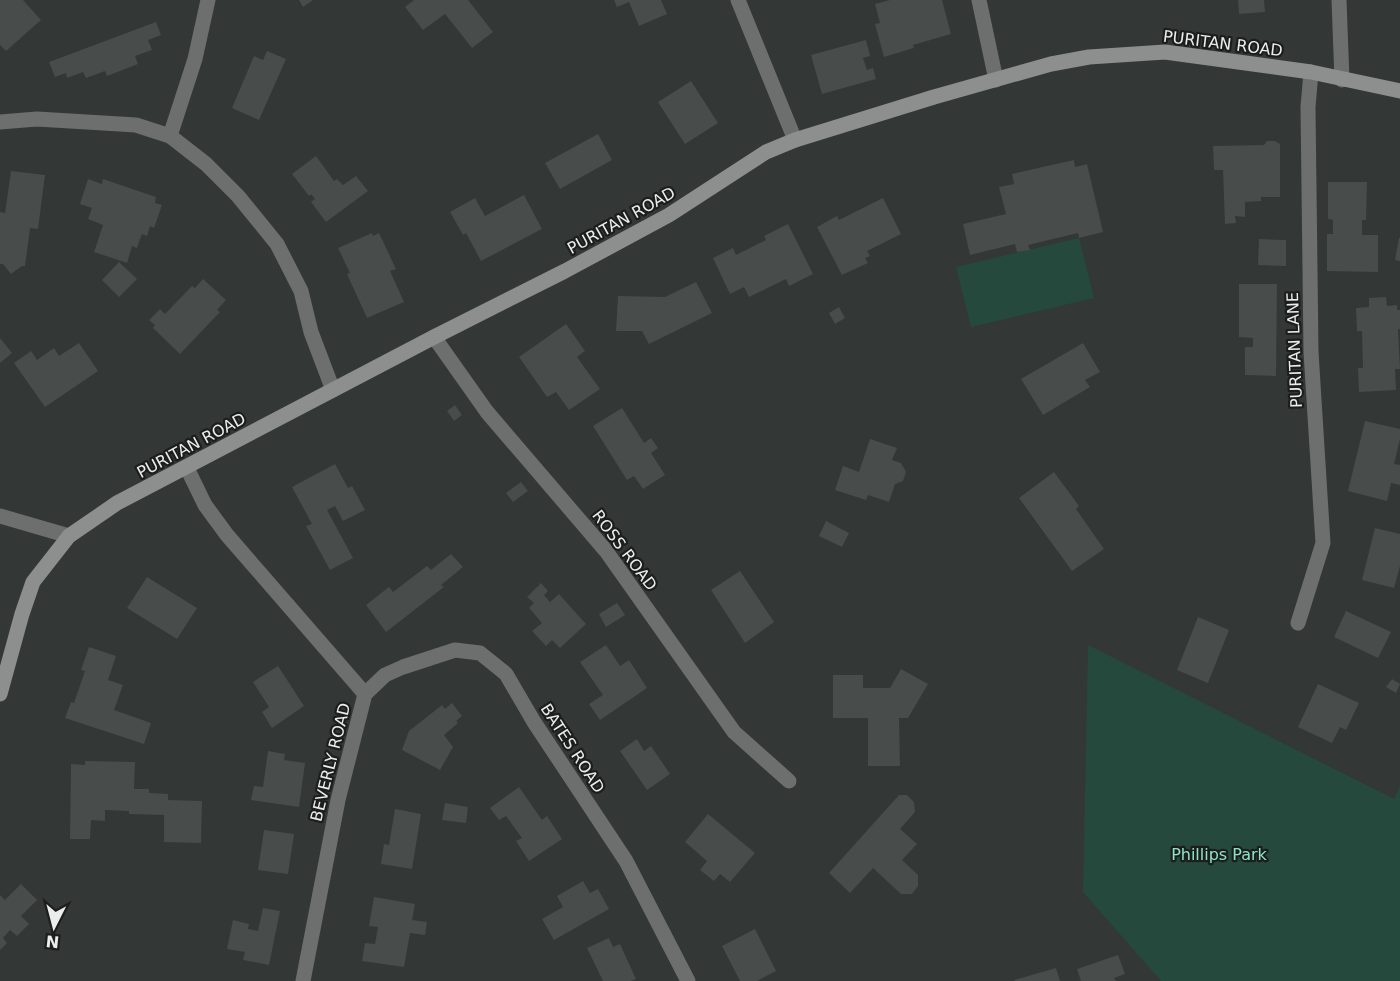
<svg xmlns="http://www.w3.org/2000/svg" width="1400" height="981" font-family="'DejaVu Sans',sans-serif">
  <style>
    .green { fill: #25493d }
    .building { fill: #484c4a }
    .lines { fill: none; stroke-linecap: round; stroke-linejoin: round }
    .street { stroke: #6d6f6e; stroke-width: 15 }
    .secondary { stroke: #8c8f8d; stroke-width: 15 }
    .labels { text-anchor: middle; stroke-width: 4.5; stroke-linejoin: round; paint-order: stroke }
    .street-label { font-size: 16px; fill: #eaedec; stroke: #1c1e1d }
    .park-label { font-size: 16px; fill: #8ce4c5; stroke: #1c1e1d }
  </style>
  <rect width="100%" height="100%" fill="#333735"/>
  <path class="green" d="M1079 238 1094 298 971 327 956 267Z
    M1088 645 1394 799 1400 786V981H1161L1083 892Z"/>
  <path class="building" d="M0 0H23L41 20 6 51 0 45Z
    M299 0H313L303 7Z
    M414 0H468L493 32 472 48 445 14 423 30 405 7Z
    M614 0H661L667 14 639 26 629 2 617 7Z
    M890 0H942L951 34 913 45 914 48 884 57 875 24 880 23 875 4Z
    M1238 0H1264L1265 12 1239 14Z
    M156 22 161 35 148 40 152 50 135 56 138 64 107 76 105 71 86 78 83 72 67 78 66 73 55 77 49 62Z
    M866 40 870 56 863 58 867 70 873 68 876 79 822 94 811 55Z
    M267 51 286 59 259 120 232 108 254 56 263 60Z
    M691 81 718 123 685 144 658 102Z
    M598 134 612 160 560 189 545 163Z
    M1267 141H1275L1280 144V197H1261V201L1245 202V217L1235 216 1236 223 1225 224 1223 170H1214L1213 146 1264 145Z
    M316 156 334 181 337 179 343 185 356 176 368 191 326 222 311 202 315 199 311 194 309 196 292 174Z
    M1074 160 1075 167 1087 164 1103 232 1079 238 1078 233 1028 245 1030 250 1017 252 1015 244 970 255 963 224 1006 214 999 187 1014 184 1012 174Z
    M11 171 45 175 38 229 30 228 25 266H22L11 274 3 264H0V212L5 213Z
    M88 179 102 184 103 179 156 197 155 203 162 205 154 228 150 226 147 236 142 234 137 248 132 246 127 263 94 252 103 225 88 219 92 208 80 204Z
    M1328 182H1367L1366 220H1362V235H1378V272L1327 271V234H1333V220L1328 219Z
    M524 195 542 229 481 261 466 233 463 235 450 212 475 198 485 216Z
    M883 198 901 234 867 251 870 256 865 258 868 263 842 275 817 227 837 216 839 220Z
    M788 224 813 274 789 286 786 279 749 297 744 287 730 294 713 258 733 248 736 255 766 240 764 236Z
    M372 233 373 236 379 233 396 269 390 271 404 302 367 318 347 274 350 273 338 248Z
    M1399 238H1400V261L1395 260Z
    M1259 239 1286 240V266L1258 265Z
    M119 262 137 279 119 297 102 280Z
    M203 279 226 300 217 310 220 312 180 354 153 328 155 325 149 320 160 309 165 314 192 286 195 288Z
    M696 282 712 313 649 344 642 331H616L618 296 665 297Z
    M1239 284H1277L1276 376 1245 375V347H1253V338L1239 337Z
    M1386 297 1387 306 1397 305V310H1400V329H1398L1400 369H1395L1396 390 1359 392 1358 368H1363L1362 331H1357L1356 308 1369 307V298Z
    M839 307 845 318 835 324 829 313Z
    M566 324 585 351 577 357 600 389 569 410 556 392 547 397 519 357Z
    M0 338 12 353 0 363Z
    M79 343 98 371 45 407 14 363 31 351 37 360 54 348 59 356Z
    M1083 343 1100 372 1085 380 1090 387 1043 415 1021 379Z
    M455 405 462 415 454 421 447 411Z
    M622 408 644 443 651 438 658 448 651 453 665 475 643 489 634 476 627 480 593 426Z
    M1365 421 1400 429V439L1394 464 1400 465V485L1391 483 1387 501 1348 491Z
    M870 439 897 448 892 460 901 463 906 472 903 481 895 484 889 502 868 495 866 500 835 490 843 466 859 472Z
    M335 464 348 488 352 486 365 510 343 521 335 506 327 510 353 558 330 570 306 526 312 524 292 487Z
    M1054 472 1079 506 1076 509 1104 549 1072 571 1019 498Z
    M521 482 528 491 513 502 506 493Z
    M826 521 849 533 842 547 819 536Z
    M1375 528 1400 534V566L1394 588 1362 580Z
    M451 554 463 567 441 585 444 587 386 632 366 605 389 587 393 592 427 566 431 570Z
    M740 571 774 622 745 643 711 590Z
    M147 577 197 608 177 639 127 608Z
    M541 583 548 591 544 595 550 602 559 594 586 624 560 648 552 640 546 646 532 631 542 623 529 608 534 603 527 597Z
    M617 603 625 615 606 627 599 614Z
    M1346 611 1391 632 1378 658 1334 637Z
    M1198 617 1229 630 1208 683 1177 670Z
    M606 645 620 666 629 660 647 688 600 720 589 704 603 695 580 662Z
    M89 647 116 656 108 680 123 685 114 710 151 723 144 744 65 718 71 702 74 703 85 671 81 670Z
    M278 666 304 706 272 728 262 712 269 707 253 682Z
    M901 669 928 684 908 718H899L900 766H868V718H833V675H863V688H890Z
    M1392 679 1400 684 1396 693 1386 687Z
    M1318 684 1359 703 1346 730 1340 727 1332 743 1298 727Z
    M452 703 462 716 456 721 458 723 444 735 453 747 440 770 402 750 409 731 442 705 445 709Z
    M637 739 644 751 651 746 670 774 647 790 620 751Z
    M268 751 285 754 284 760 305 763 299 807 251 800 254 786 263 787Z
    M85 761 135 762 134 789H149V793L168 794V800L202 801 201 843 164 842V815L129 814V811L105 810V821L91 820 90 839H70L71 764 85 765Z
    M519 787 542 820 547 816 562 839 529 861 516 841 522 838 506 816 499 820 490 808Z
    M899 795H907L914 802 915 812 900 829 917 844 902 860 918 875V886L912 894H901L873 868 850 893 829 873Z
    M445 803 468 807 466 823 442 820Z
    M395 809 421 814 412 869 381 864 384 844 389 845Z
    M708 814 755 853 730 882 720 874 714 881 700 870 707 861 685 842Z
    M264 830 294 834 288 874 258 870Z
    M583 881 590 893 598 889 609 909 554 940 542 919 563 907 557 896Z
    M21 884 37 900 21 916 29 924 17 936 10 930 3 938 7 943 0 950V895L5 900Z
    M374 897 415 904 412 920 427 922 425 935 410 933 404 967 362 961 365 943 375 944 378 927 369 926Z
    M263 908 280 911 269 965 243 960 245 952 227 949 233 920 249 924 248 929 258 931Z
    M755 929 776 971 757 981H740L722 946Z
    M609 938 613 947 620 944 636 979 631 981H603L587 948Z
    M1118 955 1125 974 1114 978 1116 981H1081L1077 969Z
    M1056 968 1060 981H1015L1014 980Z"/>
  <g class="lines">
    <path class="street" d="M738 0 795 140
      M979 0 996 80
      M1339 0 1342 80
      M0 122 37 119 136 125 170 136 206 164 238 196 277 244 301 291 311 332 333 390
      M170 136 195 59 208 0
      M434 337 487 412 606 551 734 732 789 781
      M187 468 205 505 227 535 365 694 338 800 303 981
      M0 516 69 536
      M1298 623 1323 543 1311 352 1308 107 1311 72
      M365 694 385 675 403 667 455 650 480 653 506 674 534 722 626 861 688 981"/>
    <path class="secondary" d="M0 694 22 614 33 582 69 536 117 503 434 337 565 271 669 215 766 152 795 140 934 97 1051 64 1089 57 1165 52 1311 72 1400 91"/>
  </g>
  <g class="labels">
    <g class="street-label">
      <text transform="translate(1223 43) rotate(7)" y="6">PURITAN ROAD</text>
      <text transform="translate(621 220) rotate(-29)" y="6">PURITAN ROAD</text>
      <text transform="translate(1294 350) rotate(-92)" y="6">PURITAN LANE</text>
      <text transform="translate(191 445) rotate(-28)" y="6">PURITAN ROAD</text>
      <text transform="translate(625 550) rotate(53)" y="6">ROSS ROAD</text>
      <text transform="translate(573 748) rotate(57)" y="6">BATES ROAD</text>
      <text transform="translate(330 762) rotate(-76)" y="6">BEVERLY ROAD</text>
    </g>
    <g class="park-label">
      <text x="1219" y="860">Phillips Park</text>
    </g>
  </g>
  <g transform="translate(54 927) rotate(186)" stroke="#1c1e1d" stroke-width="4.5" paint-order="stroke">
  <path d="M0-4.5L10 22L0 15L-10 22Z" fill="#eaedec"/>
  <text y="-9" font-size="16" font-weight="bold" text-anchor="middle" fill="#eaedec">N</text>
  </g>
</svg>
